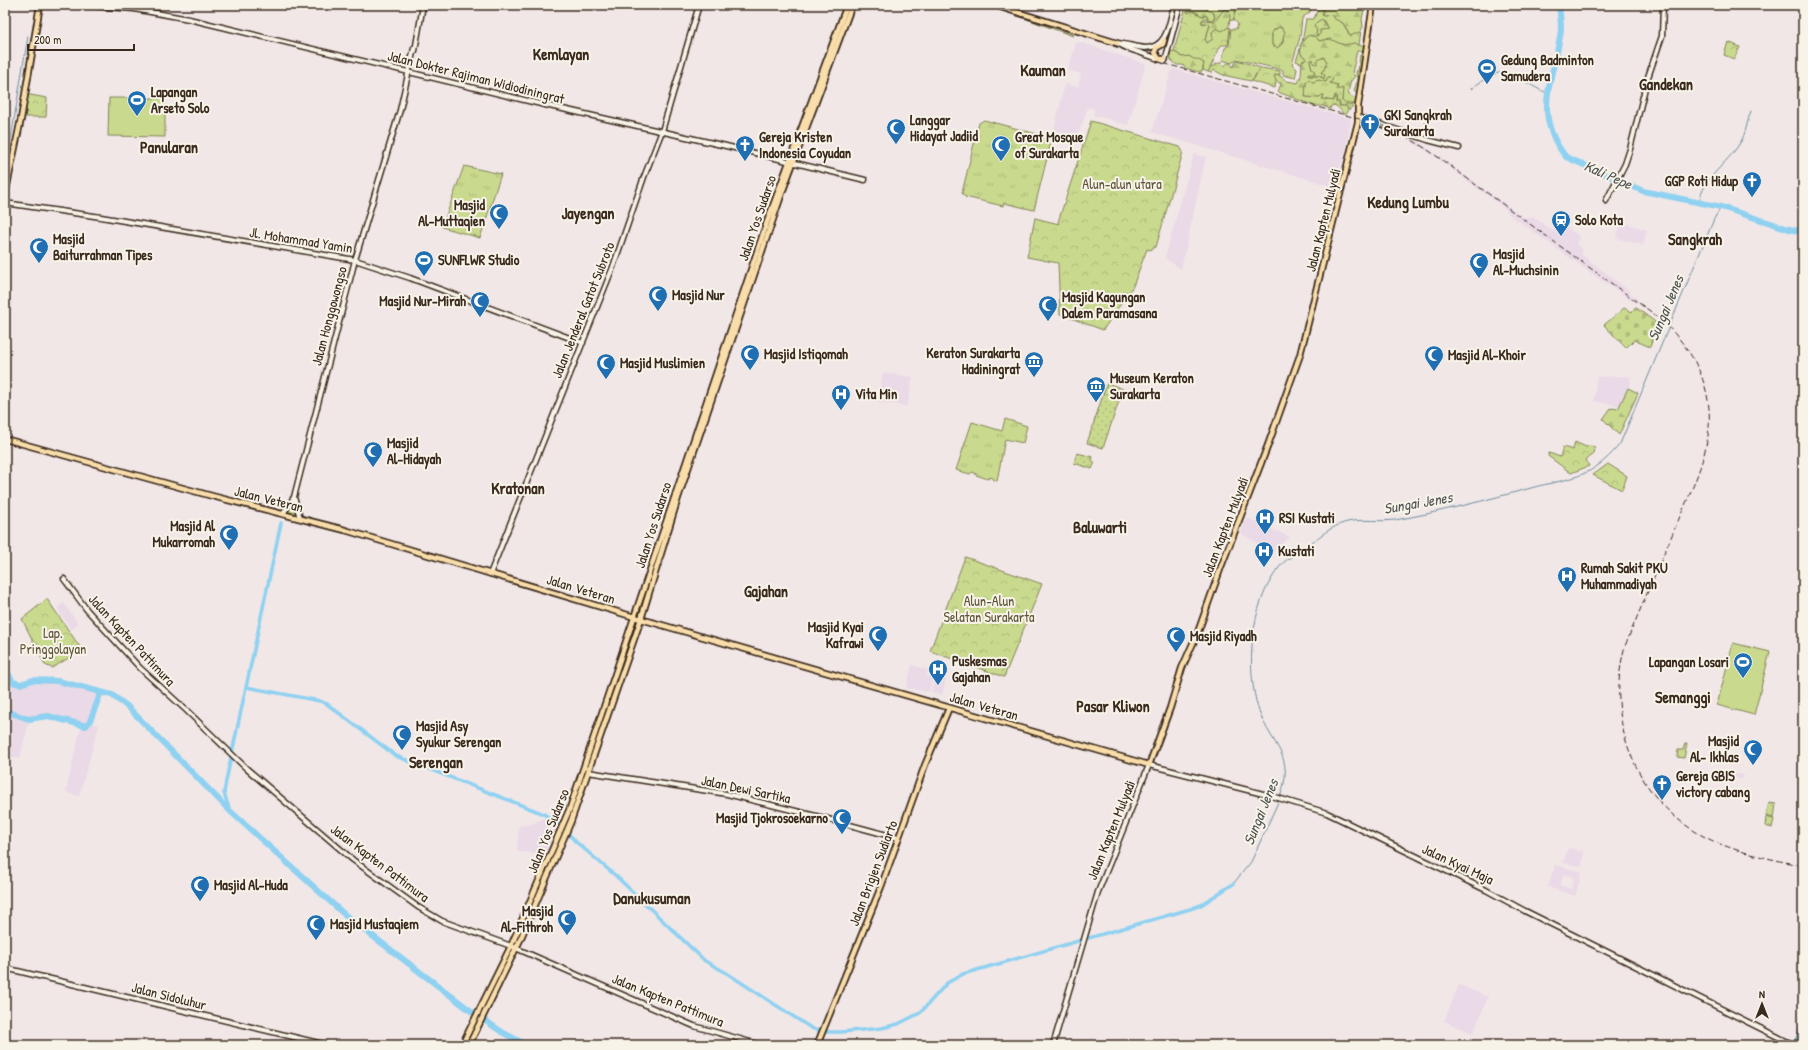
<svg xmlns="http://www.w3.org/2000/svg" width="1808" height="1050" font-family="'Patrick Hand',sans-serif">
  <style>
    .built { fill: #ead9e6; fill-rule: evenodd }
    .grass { fill: url(#grass-tufts); stroke: #828256; fill-rule: evenodd }
    .forest { fill: url(#forest-firs); stroke: #828256; fill-rule: evenodd }
    .cemetery { fill: url(#cemetery-stones); stroke: #828256 }
    .park { fill: url(#park-crowns); stroke: #828256 }
    .garden { fill: url(#garden-dots); stroke: #828256 }
    .pitch { fill: #c9da8e; stroke: #828256 }
    .water { fill: url(#water-waves); stroke: #6d8e9d }
    .lines { fill: none; stroke-linecap: round; stroke-linejoin: round }
    .stream { stroke: #6d8e9d; stroke-width: 1 }
    .canal { stroke: #8fd1f1; stroke-width: 3.5 }
    .river { stroke: #8fd1f1; stroke-width: 6 }
    .secondary-casing { stroke: #3b2a1e; stroke-width: 7 }
    .primary-casing { stroke: #3b2a1e; stroke-width: 8 }
    .secondary { stroke: #f7f3e8; stroke-width: 4 }
    .primary { stroke: #f9deab; stroke-width: 4.5 }
    .rail { stroke: #3b2a1e; stroke-width: 1; stroke-dasharray: 6 3; stroke-linecap: butt }
    .labels { text-anchor: middle; stroke-width: 4; stroke-linejoin: round; paint-order: stroke }
    .poi-label { font-size: 14px; font-weight: bold; fill: #3b2a1e; stroke: #f7f3e8; text-anchor: start }
    .street-label { font-size: 14px; fill: #3b2a1e; stroke: #f7f3e8 }
    .park-label { font-size: 14px; fill: #5e563a; stroke: #f7f3e8 }
    .water-label { font-size: 15px; font-style: italic; fill: #505453; stroke: #f7f3e8 }
    .quarter-label { font-size: 16px; font-weight: bold; fill: #3b2a1e; stroke: #f7f3e8 }
  </style>
  <defs>
    <pattern id="grass-tufts" width="24" height="20" patternUnits="userSpaceOnUse"><rect width="24" height="20" fill="#c9da8e"/><path d="M3 7l-1-3M5 7V3M7 7l1-3M15 17l-1-3M17 17v-4M19 17l1-3" fill="none" stroke="#aebb7a"/></pattern>
    <pattern id="forest-firs" width="22" height="20" patternUnits="userSpaceOnUse"><rect width="22" height="20" fill="#c9da8e"/><path d="M5 1l3.5 6h-7zM16 11l3.5 6h-7z" fill="#aebb7a"/></pattern>
    <pattern id="cemetery-stones" width="16" height="16" patternUnits="userSpaceOnUse"><rect width="16" height="16" fill="#c9da8e"/><path d="M2 7V4a2 2 0 0 1 4 0v3zM10 15v-3a2 2 0 0 1 4 0v3z" fill="#aebb7a"/></pattern>
    <pattern id="park-crowns" width="20" height="18" patternUnits="userSpaceOnUse"><rect width="20" height="18" fill="#c9da8e"/><path d="M2 6a3 3 0 1 1 6 0M12 15a3 3 0 1 1 6 0" fill="none" stroke="#aebb7a"/></pattern>
    <pattern id="garden-dots" width="8" height="8" patternUnits="userSpaceOnUse"><rect width="8" height="8" fill="#c9da8e"/><path d="M2 2h.1M6 6h.1" fill="none" stroke="#aebb7a" stroke-width="1.8" stroke-linecap="round"/></pattern>
    <pattern id="water-waves" width="16" height="10" patternUnits="userSpaceOnUse"><rect width="16" height="10" fill="#8fd1f1"/><path d="M0 5q4-4 8 0t8 0" fill="none" stroke="#7cb4ce"/></pattern>
  </defs>
  <rect width="100%" height="100%" fill="#f1e7e7"/>
  <filter id="ink" filterUnits="userSpaceOnUse"><feTurbulence type="fractalNoise" baseFrequency=".025" numOctaves="2"/><feDisplacementMap in="SourceGraphic" scale="8" xChannelSelector="R" yChannelSelector="G"/><feConvolveMatrix kernelMatrix="1 2 1 2 8 2 1 2 1" color-interpolation-filters="sRGB"/></filter>
  <g filter="url(#ink)">
    <path class="built" d="M1079 42 1146 64 1128 125 1093 115 1095 109 1088 107 1076 141 1054 136 1053 134 1065 84 1078 87 1081 74 1068 70 1076 43Z
      M1172 69 1351 119 1345 152 1335 183 1331 186 1152 132Z
      M1414 139 1523 217H1533L1553 231 1560 222 1580 237 1576 244 1583 250 1581 254 1624 287 1638 300 1636 303 1598 278 1510 215 1507 210 1434 156 1412 142Z
      M1194 154 1206 157 1181 269 1165 258Z
      M1621 222 1647 230 1643 245 1616 238Z
      M883 373 913 377 907 406 877 402Z
      M1629 376 1631 383 1619 406 1594 401 1597 377Z
      M1247 518 1290 537 1272 552 1241 533Z
      M64 603 78 624 71 630 57 608Z
      M912 665 928 670 926 676 933 677 929 692 906 688Z
      M935 675 946 679 942 695 931 692Z
      M5 680 23 685 51 682 101 693 88 723 99 725 79 796 66 792 82 723 60 716 45 714 40 717 30 718 20 757H5V715L9 689 5 688Z
      M1727 773 1744 775 1743 779 1726 777Z
      M545 817 557 826 558 831 546 857 527 852H517L519 826 532 824Z
      M1568 848 1584 852 1581 866 1563 863Z
      M1555 865 1582 872 1575 896 1548 887ZM1564 874 1574 878 1571 889 1560 885Z
      M1459 985 1488 997 1473 1033 1444 1021Z"/>
    <path class="grass" d="M1208 5H1237L1234 16 1238 5H1290L1299 9 1301 5H1312L1310 12 1302 18 1300 37 1292 64 1297 69 1295 78 1283 75V70L1236 59 1232 63 1222 60 1225 48 1229 45 1231 29H1236L1238 24 1234 20V17L1233 20 1229 21V12L1226 9 1222 12 1215 21H1208L1207 18H1215L1214 13 1207 10ZM1279 27H1281L1284 31 1283 43 1278 47H1273L1272 44V31Z
      M1319 5H1321V9L1324 10 1322 14 1323 16 1332 15 1334 18 1343 23 1350 36 1361 30 1359 45H1357L1355 43C1341 50 1332 35 1319 41L1317 38 1313 36 1306 37 1302 43 1306 19H1314ZM1323 20 1329 29 1320 30V33L1316 32 1317 30 1314 26 1317 22Z
      M1300 49 1302 55 1307 59 1303 64 1296 61Z
      M1319 58H1325L1327 62 1324 70 1321 72 1322 74H1325L1324 79 1321 76H1308L1309 73 1313 74 1314 70 1312 69 1310 61 1313 59V62Z
      M1330 76 1333 79 1330 83 1338 85 1336 88H1343L1342 101 1354 105 1349 110 1346 106H1340V103H1336L1337 97 1335 96 1333 101 1322 99 1324 97C1318 95 1311 100 1305 96L1306 82 1308 79 1313 82 1319 80 1326 82 1328 77Z
      M984 120 1052 138 1034 210 1004 203 1003 206 965 197 962 193 979 123Z
      M464 166 501 174 480 238 442 227Z
      M1005 419 1027 426 1023 443 1005 439 997 481 994 480 993 478 990 477 988 479 976 475 975 473 972 472 970 474 956 470 972 422 1002 431Z"/>
    <path class="forest" d="M1179 5 1193 7 1194 5H1208L1207 10 1213 12 1215 18 1211 20 1208 19 1207 16H1202L1196 12 1188 13 1183 10Z
      M1321 5H1365L1362 19 1363 27 1360 32 1350 36 1343 23 1333 18 1332 15 1323 16 1322 14 1324 10 1321 9Z
      M1224 9H1228C1231 15 1230 22 1228 28L1222 31 1216 28 1212 32 1213 39 1207 43 1205 39 1210 26 1206 23H1202V20L1215 21Z
      M1322 19 1329 29 1320 30V34L1317 36 1316 34 1317 30 1314 26 1317 22Z
      M1279 27 1285 31C1282 38 1285 43 1277 48L1272 44V32Z
      M1307 36C1313 35 1316 36 1319 41L1330 39 1343 45 1355 43 1357 45 1363 46 1364 48 1363 51H1357L1352 73 1355 76 1351 81 1348 92 1349 95 1356 99V104H1346L1342 101 1343 88 1337 90 1338 85 1330 83 1333 79 1331 77H1328L1326 82 1319 80 1312 82 1309 79 1306 82 1305 97 1317 98 1323 95 1324 96 1322 99 1333 101 1336 95V103L1339 101V106H1346L1348 109 1346 114H1343C1340 109 1338 106 1332 105L1330 109 1323 106H1315L1278 92 1281 84 1275 80 1274 77 1277 74 1287 81 1298 83 1301 76 1302 61 1307 59 1301 54 1300 45ZM1324 57 1327 62 1324 70 1321 72 1325 75 1324 79 1319 76H1308V74H1314L1315 72 1312 69 1310 61 1313 59V63L1317 64V60Z
      M1174 51 1182 57 1188 56C1193 58 1199 59 1204 63L1202 72C1197 73 1192 68 1186 69L1183 65H1177L1171 60 1170 54 1171 52Z
      M1360 55 1363 56 1362 65 1359 70 1360 85 1358 87 1359 91 1356 93 1354 91 1357 81 1356 71H1358Z
      M1237 60 1261 68 1260 71 1255 75 1254 79 1251 81 1223 75 1214 70 1212 73 1208 72C1208 68 1217 62 1222 63L1224 66 1228 63H1230L1233 67Z
      M1628 388 1638 393 1619 435 1603 419 1611 408 1618 409Z"/>
    <path class="cemetery" d="M1635 307 1658 324 1650 347 1634 340 1626 348 1604 325 1624 308 1632 312Z"/>
    <path class="park" d="M1185 10 1188 13 1193 11 1202 16H1207L1208 18 1203 19 1201 22 1203 24 1206 23 1210 25 1205 39 1207 43 1213 39 1212 32 1216 28 1222 31 1229 27 1230 28 1228 45H1221L1208 72 1203 70 1204 63C1199 59 1193 60 1189 56L1182 57 1174 51Z
      M1728 42 1740 47 1734 59 1724 55Z
      M1261 68 1280 71V75L1277 74 1274 76 1276 81 1275 88 1251 81 1254 79C1256 74 1259 72 1261 68Z
      M25 94 47 98 46 117H21Z
      M1091 121 1180 147 1183 152 1156 247 1150 250 1147 249 1133 286 1103 330 1060 314 1058 263 1027 257 1035 218 1059 224 1058 222Z
      M1575 442 1586 447 1591 446 1595 448 1594 454 1586 460 1589 466 1571 473 1548 456 1549 453 1560 457 1563 447 1573 450Z
      M1608 464 1627 476 1622 490 1593 475Z
      M294 497 298 517 284 514Z
      M965 557 1042 584 1004 677 930 651Z
      M47 599 82 650 52 668 45 665 22 619Z
      M1685 743H1687L1684 758 1677 757 1678 750H1683Z
      M1769 803 1776 804 1774 818 1766 816Z"/>
    <path class="garden" d="M1010 13 1074 35 1073 36Z
      M1107 383 1123 389 1103 448 1087 443Z
      M1077 453 1093 457 1092 461 1095 462 1092 469 1074 463Z
      M1766 817 1774 819 1772 828 1765 826Z"/>
    <path class="pitch" d="M109 98H165V137L108 136Z
      M1733 643 1770 652 1754 715 1717 705Z"/>
    <path class="water" d="M1803 1021V1045H1793Z"/>
    <g class="lines">
      <path class="stream" d="M1471 89C1507 61 1507 73 1542 91
        M1543 91 1547 93 1546 99
        M5 174 28 36
        M1699 202C1703 178 1727 164 1740 143 1746 134 1747 121 1751 111
        M5 233 8 217
        M1280 797C1296 755 1272 747 1259 711 1245 670 1250 605 1278 569 1284 560 1293 556 1302 550 1318 538 1332 524 1352 521 1366 519 1381 522 1395 520 1441 512 1486 500 1531 488 1548 483 1568 481 1585 473 1599 467 1610 456 1620 444L1714 219 1721 207
        M1233 884 1251 862 1279 800
        M111 1045 119 1043 123 1045"/>
      <path class="canal" d="M246 687 320 701 327 704 396 756 544 814 565 830 576 842 616 876 705 961 725 972 811 1028 821 1032H841L882 1028 898 1024 920 1013 947 983 963 974 1190 909 1201 905 1233 884
        M230 811 224 793 226 781 281 523"/>
      <path class="river" d="M1559 5C1560 13 1561 22 1561 30 1555 78 1530 112 1566 157L1643 191 1721 207 1789 229 1803 232
        M5 668 13 682 20 684 33 680 58 681 112 695 128 707 230 811 345 915 471 1011 502 1032 526 1045
        M5 711 29 719 48 716 86 726 90 721 101 692"/>
      <g class="secondary-casing">
        <path id="secondary" d="M81 5 134 9 189 19 545 105 726 146 865 180
          M1117 43 1129 49 1165 61 1180 5
          M1117 43C1126 44 1136 47 1145 48 1168 48 1169 22 1174 5
          M415 51 423 5
          M1358 117 1428 140 1459 148
          M1606 201 1625 164 1630 149 1647 80 1662 36 1663 5
          M5 203 101 217 355 260 410 278 583 343
          M294 497 300 518
          M283 514 294 497 355 260 400 110 414 48
          M490 574 613 267 644 177 662 131 699 5
          M64 579 87 610 140 668 186 710 247 769 353 860 418 907 442 921 511 946 694 1026 761 1045
          M588 772 727 794 824 818 898 838
          M5 968 327 1045
          M1053 1045 1098 892 1149 765 1275 797 1327 813 1486 890 1525 911 1794 1045"/>
      </g>
      <g class="primary-casing">
        <path id="primary" d="M994 5 1117 43
          M1164 40 1163 44 1156 48 1155 52 1159 59H1165
          M5 195 21 119 40 5
          M5 439 212 496 345 530 641 619 1149 765 1170 708 1182 668 1198 632 1221 567 1268 445 1300 355 1358 122V106L1373 5
          M462 1045 511 946 570 808 767 222 847 5
          M469 1045 520 940 571 821 641 619 678 498 783 190 852 5
          M817 1045 881 887 925 765 949 708"/>
      </g>
      <use href="#secondary" class="secondary"/>
      <use href="#primary" class="primary"/>
      <path class="rail" d="M984 5 1076 33 1159 62 1384 126C1421 141 1453 169 1486 192 1541 232 1595 272 1650 311 1693 344 1719 391 1706 446 1700 475 1686 502 1675 528 1658 568 1641 607 1625 646 1604 722 1637 804 1709 839 1738 853 1772 859 1803 866"/>
    </g>
  </g>
  <defs>
    <g id="stadium-pin" transform="scale(1)"><path d="M0 17L-7.5 6A9.5 9.5 0 1 1 7.5 6Z" fill="#1f6fb2" stroke="#f7f3e8"/><path d="M0-5a6.5 5 0 1 0 0 10a6.5 5 0 1 0 0-10ZM-3.5-1.8h7v3.6h-7Z" fill="#fff"/></g>
    <g id="church-pin" transform="scale(1)"><path d="M0 17L-7.5 6A9.5 9.5 0 1 1 7.5 6Z" fill="#1f6fb2" stroke="#f7f3e8"/><path d="M-1.2-6h2.4v3.5h3.3v2.4h-3.3V6h-2.4V-.1h-3.3v-2.4h3.3Z" fill="#fff"/></g>
    <g id="mosque-pin" transform="scale(1)"><path d="M0 17L-7.5 6A9.5 9.5 0 1 1 7.5 6Z" fill="#1f6fb2" stroke="#f7f3e8"/><path d="M3.5-4.9A6 6 0 1 0 3.5 4.9A5 5 0 1 1 3.5-4.9Z" fill="#fff"/></g>
    <g id="station-pin" transform="scale(1)"><path d="M0 17L-7.5 6A9.5 9.5 0 1 1 7.5 6Z" fill="#1f6fb2" stroke="#f7f3e8"/><path d="M-3-6H3Q5-6 5-4V2Q5 4 3 4L4.5 6H3L1.5 4h-3L-3 6H-4.5L-3 4Q-5 4-5 2V-4Q-5-6-3-6ZM-3.5-4v3h7v-3ZM-3.5 1v1.5H-2V1ZM2 1v1.5H3.5V1Z" fill="#fff"/></g>
    <g id="museum-pin" transform="scale(1)"><path d="M0 17L-7.5 6A9.5 9.5 0 1 1 7.5 6Z" fill="#1f6fb2" stroke="#f7f3e8"/><path d="M0-6L6-3V-2H-6V-3ZM-5-1h2V3h-2ZM-1-1h2V3h-2ZM3-1h2V3H3ZM-6 4H6V6H-6Z" fill="#fff"/></g>
    <g id="hospital-pin" transform="scale(1)"><path d="M0 17L-7.5 6A9.5 9.5 0 1 1 7.5 6Z" fill="#1f6fb2" stroke="#f7f3e8"/><path d="M-5-5h3v3.5h4V-5h3V5h-3V1.5h-4V5h-3Z" fill="#fff"/></g>
  </defs>
  <g fill-rule="evenodd">
    <use href="#stadium-pin" x="1487" y="68"/>
    <use href="#stadium-pin" x="137" y="100"/>
    <use href="#church-pin" x="1370" y="123"/>
    <use href="#mosque-pin" x="896" y="128"/>
    <use href="#church-pin" x="745" y="145"/>
    <use href="#mosque-pin" x="1001" y="145"/>
    <use href="#church-pin" x="1752" y="181"/>
    <use href="#mosque-pin" x="499" y="213"/>
    <use href="#station-pin" x="1561" y="220"/>
    <use href="#mosque-pin" x="39" y="247"/>
    <use href="#stadium-pin" x="424" y="260"/>
    <use href="#mosque-pin" x="1479" y="262"/>
    <use href="#mosque-pin" x="658" y="295"/>
    <use href="#mosque-pin" x="480" y="301"/>
    <use href="#mosque-pin" x="1048" y="305"/>
    <use href="#mosque-pin" x="750" y="354"/>
    <use href="#mosque-pin" x="1434" y="355"/>
    <use href="#museum-pin" x="1034" y="361"/>
    <use href="#mosque-pin" x="606" y="363"/>
    <use href="#museum-pin" x="1096" y="386"/>
    <use href="#hospital-pin" x="841" y="394"/>
    <use href="#mosque-pin" x="373" y="451"/>
    <use href="#hospital-pin" x="1265" y="518"/>
    <use href="#mosque-pin" x="229" y="534"/>
    <use href="#hospital-pin" x="1264" y="551"/>
    <use href="#hospital-pin" x="1567" y="576"/>
    <use href="#mosque-pin" x="878" y="635"/>
    <use href="#mosque-pin" x="1176" y="636"/>
    <use href="#stadium-pin" x="1743" y="662"/>
    <use href="#hospital-pin" x="938" y="669"/>
    <use href="#mosque-pin" x="402" y="734"/>
    <use href="#mosque-pin" x="1753" y="749"/>
    <use href="#church-pin" x="1662" y="784"/>
    <use href="#mosque-pin" x="842" y="818"/>
    <use href="#mosque-pin" x="200" y="885"/>
    <use href="#mosque-pin" x="567" y="919"/>
    <use href="#mosque-pin" x="316" y="924"/>
  </g>
  <g class="labels">
    <g class="poi-label">
      <text x="1501" y="65">Gedung Badminton<tspan x="1501" dy="16">Samudera</tspan></text>
      <text x="151" y="97">Lapangan<tspan x="151" dy="16">Arseto Solo</tspan></text>
      <text x="1384" y="120">GKI Sangkrah<tspan x="1384" dy="16">Surakarta</tspan></text>
      <text x="910" y="125">Langgar<tspan x="910" dy="16">Hidayat Jadiid</tspan></text>
      <text x="759" y="142">Gereja Kristen<tspan x="759" dy="16">Indonesia Coyudan</tspan></text>
      <text x="1015" y="142">Great Mosque<tspan x="1015" dy="16">of Surakarta</tspan></text>
      <text x="1738" y="186" text-anchor="end">GGP Roti Hidup</text>
      <text x="485" y="210" text-anchor="end">Masjid<tspan x="485" dy="16">Al-Muttaqien</tspan></text>
      <text x="1575" y="225">Solo Kota</text>
      <text x="53" y="244">Masjid<tspan x="53" dy="16">Baiturrahman Tipes</tspan></text>
      <text x="1493" y="259">Masjid<tspan x="1493" dy="16">Al-Muchsinin</tspan></text>
      <text x="438" y="265">SUNFLWR Studio</text>
      <text x="672" y="300">Masjid Nur</text>
      <text x="1062" y="302">Masjid Kagungan<tspan x="1062" dy="16">Dalem Paramasana</tspan></text>
      <text x="466" y="306" text-anchor="end">Masjid Nur-Mirah</text>
      <text x="1020" y="358" text-anchor="end">Keraton Surakarta<tspan x="1020" dy="16">Hadiningrat</tspan></text>
      <text x="764" y="359">Masjid Istiqomah</text>
      <text x="1448" y="360">Masjid Al-Khoir</text>
      <text x="620" y="368">Masjid Muslimien</text>
      <text x="1110" y="383">Museum Keraton<tspan x="1110" dy="16">Surakarta</tspan></text>
      <text x="855" y="399">Vita Min</text>
      <text x="387" y="448">Masjid<tspan x="387" dy="16">Al-Hidayah</tspan></text>
      <text x="1279" y="523">RSI Kustati</text>
      <text x="215" y="531" text-anchor="end">Masjid Al<tspan x="215" dy="16">Mukarromah</tspan></text>
      <text x="1278" y="556">Kustati</text>
      <text x="1581" y="573">Rumah Sakit PKU<tspan x="1581" dy="16">Muhammadiyah</tspan></text>
      <text x="864" y="632" text-anchor="end">Masjid Kyai<tspan x="864" dy="16">Kafrawi</tspan></text>
      <text x="1190" y="641">Masjid Riyadh</text>
      <text x="952" y="666">Puskesmas<tspan x="952" dy="16">Gajahan</tspan></text>
      <text x="1729" y="667" text-anchor="end">Lapangan Losari</text>
      <text x="416" y="731">Masjid Asy<tspan x="416" dy="16">Syukur Serengan</tspan></text>
      <text x="1739" y="746" text-anchor="end">Masjid<tspan x="1739" dy="16">Al- Ikhlas</tspan></text>
      <text x="1676" y="781">Gereja GBIS<tspan x="1676" dy="16">victory cabang</tspan></text>
      <text x="828" y="823" text-anchor="end">Masjid Tjokrosoekarno</text>
      <text x="214" y="890">Masjid Al-Huda</text>
      <text x="553" y="916" text-anchor="end">Masjid<tspan x="553" dy="16">Al-Fithroh</tspan></text>
      <text x="330" y="929">Masjid Mustaqiem</text>
    </g>
    <g class="street-label">
      <text transform="translate(476 77) rotate(14)" y="5">Jalan Dokter Rajiman Widiodiningrat</text>
      <text transform="translate(757 218) rotate(-71)" y="5">Jalan Yos Sudarso</text>
      <text transform="translate(1323 220) rotate(-76)" y="5">Jalan Kapten Mulyadi</text>
      <text transform="translate(301 240) rotate(9)" y="5">Jl. Mohammad Yamin</text>
      <text transform="translate(583 310) rotate(-68)" y="5">Jalan Jenderal Gatot Subroto</text>
      <text transform="translate(329 316) rotate(-75)" y="5">Jalan Honggowongso</text>
      <text transform="translate(269 499) rotate(14)" y="5">Jalan Veteran</text>
      <text transform="translate(653 525) rotate(-72)" y="5">Jalan Yos Sudarso</text>
      <text transform="translate(1225 527) rotate(-69)" y="5">Jalan Kapten Mulyadi</text>
      <text transform="translate(581 589) rotate(17)" y="5">Jalan Veteran</text>
      <text transform="translate(132 640) rotate(47)" y="5">Jalan Kapten Pattimura</text>
      <text transform="translate(984 706) rotate(16)" y="5">Jalan Veteran</text>
      <text transform="translate(746 789) rotate(12)" y="5">Jalan Dewi Sartika</text>
      <text transform="translate(1111 830) rotate(-68)" y="5">Jalan Kapten Mulyadi</text>
      <text transform="translate(548 831) rotate(-68)" y="5">Jalan Yos Sudarso</text>
      <text transform="translate(380 863) rotate(37)" y="5">Jalan Kapten Pattimura</text>
      <text transform="translate(1458 864) rotate(25)" y="5">Jalan Kyai Maja</text>
      <text transform="translate(873 873) rotate(-69)" y="5">Jalan Brigjen Sudiarto</text>
      <text transform="translate(169 996) rotate(14)" y="5">Jalan Sidoluhur</text>
      <text transform="translate(668 1000) rotate(22)" y="5">Jalan Kapten Pattimura</text>
    </g>
    <g class="park-label">
      <text x="1122" y="189">Alun-alun utara</text>
      <text x="989" y="606">Alun-Alun<tspan x="989" dy="16">Selatan Surakarta</tspan></text>
      <text x="53" y="638">Lap.<tspan x="53" dy="16">Pringgolayan</tspan></text>
    </g>
    <g class="water-label">
      <text transform="translate(1608 175) rotate(24)" y="5">Kali Pepe</text>
      <text transform="translate(1666 308) rotate(-67)" y="5">Sungai Jenes</text>
      <text transform="translate(1418 503) rotate(-10)" y="5">Sungai Jenes</text>
      <text transform="translate(1261 812) rotate(-68)" y="5">Sungai Jenes</text>
    </g>
    <g class="quarter-label">
      <text x="561" y="60">Kemlayan</text>
      <text x="1043" y="76">Kauman</text>
      <text x="1666" y="90">Gandekan</text>
      <text x="169" y="153">Panularan</text>
      <text x="1408" y="208">Kedung Lumbu</text>
      <text x="588" y="219">Jayengan</text>
      <text x="1695" y="245">Sangkrah</text>
      <text x="518" y="494">Kratonan</text>
      <text x="1100" y="533">Baluwarti</text>
      <text x="766" y="597">Gajahan</text>
      <text x="1683" y="703">Semanggi</text>
      <text x="1113" y="712">Pasar Kliwon</text>
      <text x="436" y="768">Serengan</text>
      <text x="652" y="904">Danukusuman</text>
    </g>
  </g>
  <rect width="1808" height="1050" fill="none" stroke="#f7f3e8" stroke-width="20"/>
  <rect x="10" y="10" width="1788" height="1030" fill="none" stroke="#3b2a1e" stroke-width="1.5" filter="url(#ink)"/>
  <g transform="translate(1762 1004)" stroke="#f7f3e8" stroke-width="3" paint-order="stroke">
  <path d="M0-3L7 15L0 10L-7 15Z" fill="#3b2a1e"/>
  <text y="-6" font-size="11" font-weight="bold" text-anchor="middle" fill="#3b2a1e">N</text>
  </g>
  <path d="M28 44v6h106v-6" fill="none" stroke="#3b2a1e" stroke-width="2"/>
  <text x="34" y="44" font-size="12" fill="#3b2a1e" stroke="#f7f3e8" stroke-width="3" paint-order="stroke">200 m</text>
</svg>
